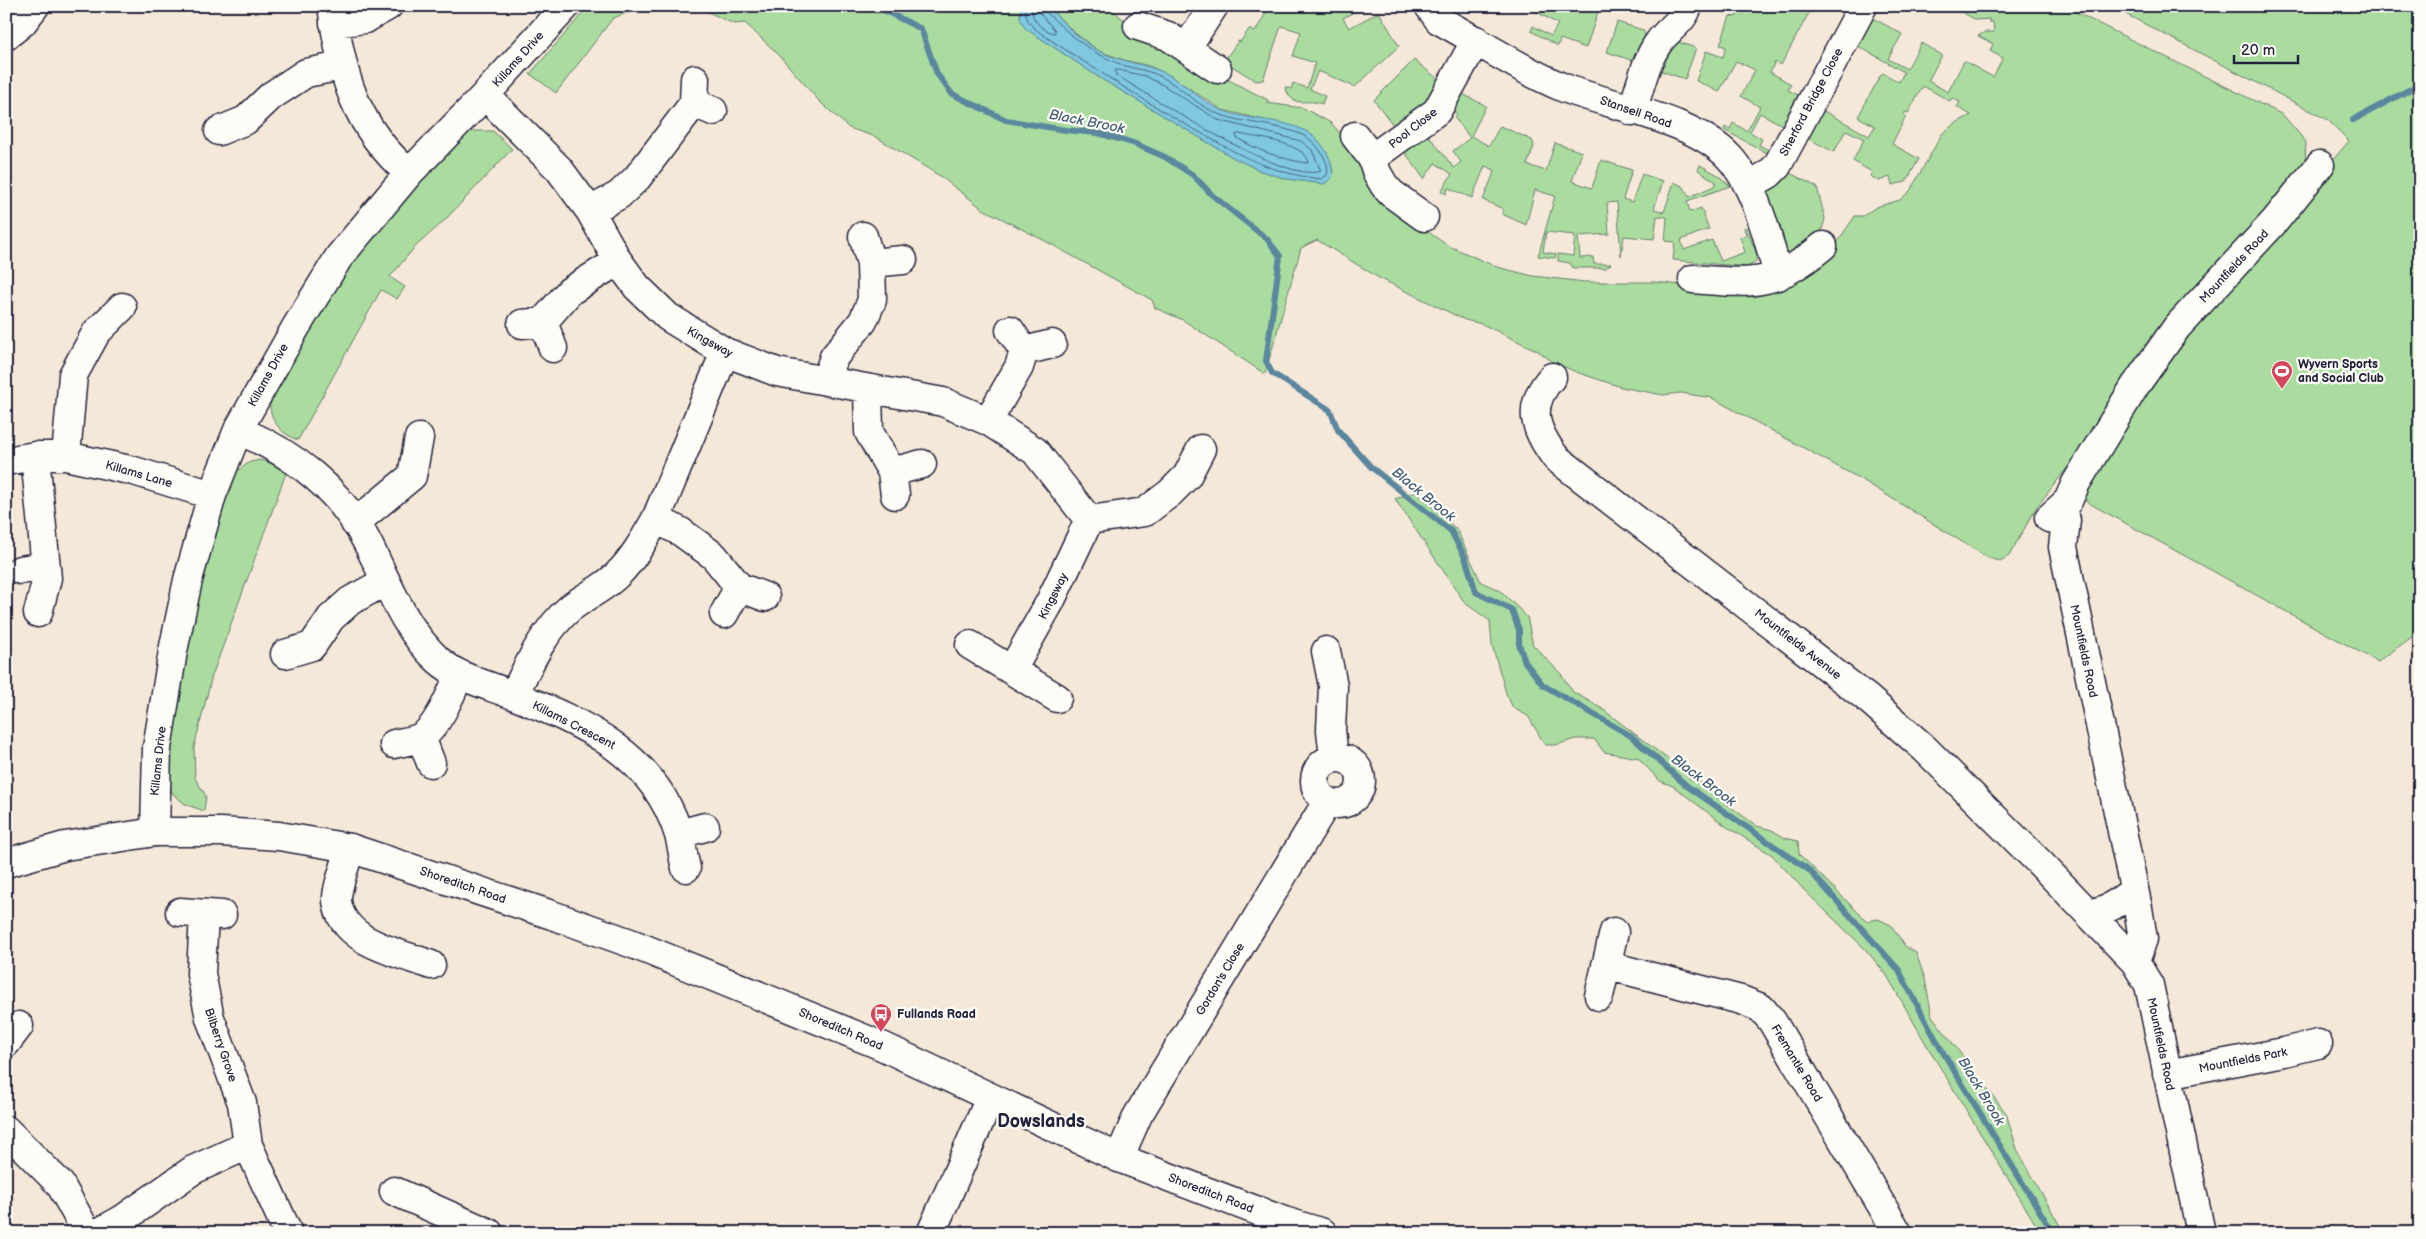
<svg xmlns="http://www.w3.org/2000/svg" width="2426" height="1239" font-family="'Balsamiq Sans',sans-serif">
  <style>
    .green { fill: #a9dc9e; stroke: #667f6c }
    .water { fill: #7fc8e0; stroke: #5a869e }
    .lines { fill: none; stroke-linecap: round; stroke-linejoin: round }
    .shore { stroke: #47647d; stroke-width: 1 }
    .stream { stroke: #5a869e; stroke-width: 6 }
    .minor-casing { stroke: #22223b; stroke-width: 31 }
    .major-casing { stroke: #22223b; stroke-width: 31 }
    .minor { stroke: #fdfcf7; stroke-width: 28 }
    .major { stroke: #fdfcf7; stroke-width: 28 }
    .labels { text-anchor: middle; stroke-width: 4.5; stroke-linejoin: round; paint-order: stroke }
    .street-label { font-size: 12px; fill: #22223b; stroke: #fdfcf7 }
    .poi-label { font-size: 12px; font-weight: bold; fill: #22223b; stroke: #fdfcf7; text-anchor: start }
    .water-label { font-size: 14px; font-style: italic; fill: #435c75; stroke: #fdfcf7 }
    .district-label { font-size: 18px; font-weight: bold; fill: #22223b; stroke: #fdfcf7 }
  </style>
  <rect width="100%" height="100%" fill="#f6e8d9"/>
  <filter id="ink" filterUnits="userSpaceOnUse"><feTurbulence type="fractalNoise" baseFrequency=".02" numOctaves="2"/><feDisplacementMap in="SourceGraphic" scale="10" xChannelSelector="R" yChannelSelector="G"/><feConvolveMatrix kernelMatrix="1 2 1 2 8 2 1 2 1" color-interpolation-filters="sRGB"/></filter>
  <g filter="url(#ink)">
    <path class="green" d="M589 6H1021L1025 28 1100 78 1234 158 1261 171 1288 179 1324 184 1333 171 1326 151 1281 124 1222 110 1169 75 1149 66 1124 60 1099 51 1075 33 1047 6H1108L1131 26 1170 50 1268 100 1267 103 1303 108 1331 123 1431 234 1447 245 1497 267 1533 276 1585 282H1655L1750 293 1836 244 1855 216H1863L1876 207 1900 200 1910 191 1942 134 1954 124 1971 115 1957 107 1960 102 1952 98 1950 101 1923 86 1908 113 1905 112 1904 115 1906 116 1892 144 1919 159 1906 182 1892 185 1890 177 1879 181 1870 176 1872 172 1853 161 1864 139 1846 130 1834 152 1805 137 1818 113 1824 111 1869 136 1875 126 1858 117 1880 76 1883 73 1899 82 1904 72 1858 46 1856 41 1869 16 1902 34 1888 59 1907 69 1921 43 1942 55 1928 81 1948 92 1964 61 1993 77 2003 58 1990 51 1993 44 1978 36 1985 32H1994L1993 22H1989V19L1976 20 1951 6H2063L2283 115 2306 142 2305 162 2036 508 2009 556 2000 561 1988 558 1864 481 1712 398 1681 393 1663 395 1621 387 1576 372 1553 362 1538 351 1482 324 1465 320 1379 278 1317 240 1301 248 1265 374 1183 320 1155 308 1152 300 1047 242 983 209 940 176 876 137 849 128 819 101 778 54 745 23 734 24 697 7 646 6 613 18 556 93 530 74Z
      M1270 6H1365L1343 18 1349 28 1379 12 1399 46 1355 87 1318 71 1310 89 1325 96 1322 104C1303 97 1294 111 1285 87L1291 89 1293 83 1307 88 1315 63 1293 56 1301 32 1281 26 1263 80 1256 81 1224 61 1238 41 1240 42 1249 29 1255 32Z
      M1521 6 1541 8 1542 6H1600L1586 48 1560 39 1558 46 1531 31 1533 26 1551 36 1558 24 1528 7 1526 9Z
      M1740 6H1805L1804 8 1810 11 1781 65 1775 62 1770 72 1791 84 1788 90 1798 95 1800 101 1786 127 1760 113 1750 132 1762 139 1759 145 1773 152 1771 155 1724 130 1725 127 1730 129 1733 123 1747 131 1760 107 1741 96 1755 70 1736 61 1719 92 1696 81 1706 51 1723 57 1726 47 1720 45 1730 16 1736 17Z
      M2118 6H2420V631L2378 662 2076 496 2164 358 2349 141 2328 120 2116 9Z
      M1617 22 1643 30 1646 37 1637 62 1607 52Z
      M1675 41 1696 48 1685 79 1658 70Z
      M1414 60 1442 82 1433 99 1396 129 1374 100Z
      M1461 93 1486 106 1471 136 1489 146 1500 126 1532 140 1534 146 1527 165 1546 171 1555 143 1582 152 1572 181 1592 188 1601 160 1632 170 1623 199 1632 202 1642 174 1663 181 1654 209 1664 212 1674 182 1684 187 1689 197 1714 186 1716 182 1698 170 1700 165 1718 175 1730 186 1687 201 1690 212 1701 208 1709 229 1681 240 1684 250 1712 240 1721 261 1745 252 1740 237 1746 235 1744 228 1746 227 1757 255 1756 261 1748 267 1673 260 1675 242 1665 241 1667 217 1657 216 1654 239 1624 236 1621 256 1617 202 1607 203 1609 234 1578 236 1580 258 1593 257 1594 264H1611L1606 268H1573L1570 263 1558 261V254L1573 256 1575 235 1546 232 1543 252 1556 254 1555 258 1538 256 1555 196 1535 190 1526 225 1502 214 1503 209 1483 200 1495 170 1485 166 1472 198 1448 188 1446 194 1441 191 1452 174 1435 163 1424 179 1404 151 1424 136H1429L1454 168 1461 162 1453 151 1470 138 1454 117 1457 115 1453 110Z
      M471 131H493L512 149 445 220 414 248 390 277 405 287 397 299 381 290 298 440C283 435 270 422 270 404 270 398 274 391 275 385L344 270 371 235 458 138Z
      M1786 171 1817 187 1825 219 1821 233 1787 258 1779 245 1783 236 1770 200 1762 196 1763 190Z
      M260 460 274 464 286 473 212 676 194 747 195 778 206 796 204 811 185 804 172 793 166 772 167 742 182 684 185 645 206 558 221 512 236 472 250 462Z
      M1416 492 1457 530 1481 582 1501 591 1527 617 1533 645 1561 674 1573 692 1601 708 1682 770 1691 780 1719 787 1718 798 1757 826 1772 830 1785 838 1798 841 1799 854 1867 921 1878 919 1891 925 1905 946 1916 953 1925 979 1932 1016 2006 1113 2017 1149 2064 1233H2041L1929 1049 1886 974 1865 949 1805 891 1772 855 1727 827 1673 786 1660 781 1638 758 1604 752 1594 739H1575L1556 745H1545L1528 716 1513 708 1506 693 1492 645 1490 621 1465 603 1395 499Z"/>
    <path class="water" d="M1021 6H1047C1063 22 1079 40 1099 51 1121 63 1146 63 1167 74 1186 84 1201 101 1221 110 1248 121 1281 118 1306 131 1322 140 1335 161 1332 178L1324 184 1287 179 1261 171 1234 158 1100 78 1025 28 1020 19Z"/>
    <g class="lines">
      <path class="shore" d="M1025 6C1025 23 1033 27 1046 37 1092 67 1138 97 1185 124 1231 150 1268 174 1322 179L1327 175C1331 161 1315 141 1303 135 1277 124 1247 124 1221 115 1201 108 1185 91 1167 80 1152 70 1136 70 1120 64 1090 53 1069 34 1046 12L1044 6
        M1031 6C1031 20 1042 31 1055 33V30L1041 15 1038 6
        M1118 70 1145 76 1163 85 1218 120 1301 141 1312 150 1321 171C1285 185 1151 96 1116 75L1115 71Z
        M1239 134C1257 138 1303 142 1309 162L1307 163C1281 159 1259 151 1237 138L1236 135Z"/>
      <path class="stream" d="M876 6 921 29 937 74 952 94 1006 120 1065 130 1098 133 1133 143 1165 157 1193 175 1212 195 1267 239 1280 256 1266 361 1272 373 1330 410 1338 430 1371 467 1451 531 1465 557 1476 592 1512 610 1519 630V644L1525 662 1543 685 1631 736 1687 786 1809 870 1898 969 1941 1049 2053 1233
        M2353 120 2420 84"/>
      <g class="minor-casing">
        <path id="minor" d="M332 6C341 74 355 127 409 173
          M1429 6 1439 20C1480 42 1519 69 1562 87 1612 107 1692 118 1729 157 1755 185 1769 240 1778 276
          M334 23 365 19 388 6
          M1138 26 1168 36 1217 69
          M6 36 22 23 35 6
          M1187 47 1214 6
          M695 79 694 103 713 111
          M485 95 559 169 590 211 618 261 637 287 668 317 725 352 777 372 943 402 988 421 1035 451 1089 520
          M1632 111C1640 89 1645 61 1659 42 1668 29 1683 22 1688 6
          M219 131 246 120 271 96 306 73 342 66
          M1355 136 1372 158 1377 173 1384 185 1391 193 1424 217
          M1372 158 1437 111 1476 40
          M1748 186 1769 174 1777 166 1863 6
          M590 211 619 195 637 178 694 103
          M871 263 903 260
          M1693 279C1755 284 1773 287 1823 246
          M543 322 570 291 618 261
          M522 324 543 322 553 348
          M1010 330 1024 351 1052 344
          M725 352 656 519 681 532 714 556 739 587
          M1552 377C1526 406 1534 429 1556 458L1867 698 1924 748 2040 863 2135 962
          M826 381 834 357 863 321 872 300 871 263 863 236
          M868 389 869 432 892 472
          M988 421 1019 367 1024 351
          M238 430C293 453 341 490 368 544 388 583 404 629 438 660 458 678 488 685 513 695 585 724 654 754 679 835 682 845 683 857 686 868
          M35 456 47 578 38 613
          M66 456 73 375 96 333 122 307
          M6 461 35 456H66L134 471 212 495
          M895 495 892 472 922 464
          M1089 520 1145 512 1170 493 1187 476 1201 449
          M355 523 412 476 419 438
          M20 570 45 566
          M724 614 739 587 765 597
          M970 645 1057 698
          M1326 651 1333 686 1331 730 1334 758
          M285 654 312 646 331 618 350 601 386 581
          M1012 670 1050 602 1089 520
          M514 695C529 664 543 632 569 609 585 596 605 588 619 573 634 558 645 538 656 519
          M421 737 431 763
          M394 744C402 742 413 741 421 737 437 728 453 691 459 674
          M1315 781a23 23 0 1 1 46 0a23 23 0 1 1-46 0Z
          M155 832 157 748 173 651 188 580 212 495 238 430 296 327 339 257 409 173 485 95 566 6
          M679 834 705 827
          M350 848C347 862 336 888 337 901 342 943 398 952 431 965
          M180 912 222 915
          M2088 913C2107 912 2120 901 2134 890
          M204 914 201 974 210 1018 242 1103 248 1145
          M1606 965 1741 1000 1761 1008 1772 1021 1898 1233
          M1599 996 1614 932
          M6 1043 19 1026
          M2167 1074 2284 1052 2318 1044
          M6 1130 60 1184 87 1233
          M1119 1158 1138 1115 1327 802
          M394 1191 489 1233
          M98 1233 123 1219 193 1170 248 1145 288 1233
          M931 1233 990 1098
          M2201 1233 2149 985 2135 962 2143 939 2138 908 2063 547 2066 520 2049 518 2068 501 2076 483 2135 386 2177 327 2275 221 2320 165"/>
      </g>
      <g class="major-casing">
        <path id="major" d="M6 863 65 846 155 832H221L279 836 350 848 552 915 633 944 882 1046 1119 1158 1284 1221 1323 1233"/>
      </g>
      <use href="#minor" class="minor"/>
      <use href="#major" class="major"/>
    </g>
  </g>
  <defs>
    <g id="stadium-pin" transform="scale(1.125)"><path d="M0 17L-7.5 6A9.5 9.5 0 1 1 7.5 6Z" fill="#d1495b" stroke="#fdfcf7"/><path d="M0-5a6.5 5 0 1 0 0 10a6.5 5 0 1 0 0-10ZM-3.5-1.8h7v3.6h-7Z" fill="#fff"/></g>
    <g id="bus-pin" transform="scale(1.125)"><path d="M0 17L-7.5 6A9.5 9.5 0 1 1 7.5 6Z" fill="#d1495b" stroke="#fdfcf7"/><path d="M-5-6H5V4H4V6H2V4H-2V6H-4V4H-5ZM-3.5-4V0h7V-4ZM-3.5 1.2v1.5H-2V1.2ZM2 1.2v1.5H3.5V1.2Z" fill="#fff"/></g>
  </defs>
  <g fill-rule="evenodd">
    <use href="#stadium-pin" x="2282" y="371"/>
    <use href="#bus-pin" x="881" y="1014"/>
  </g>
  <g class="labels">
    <g class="street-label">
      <text transform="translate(518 59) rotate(-48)" y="4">Killams Drive</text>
      <text transform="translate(1811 102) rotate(-62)" y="4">Sherford Bridge Close</text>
      <text transform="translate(1636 112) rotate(19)" y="4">Stansell Road</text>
      <text transform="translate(1413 128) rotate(-38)" y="4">Pool Close</text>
      <text transform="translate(2234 266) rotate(-47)" y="4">Mountfields Road</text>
      <text transform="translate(710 342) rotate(29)" y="4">Kingsway</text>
      <text transform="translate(268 375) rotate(-61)" y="4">Killams Drive</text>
      <text transform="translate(139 474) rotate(16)" y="4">Killams Lane</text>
      <text transform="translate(1053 596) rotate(-63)" y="4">Kingsway</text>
      <text transform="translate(1798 644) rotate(38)" y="4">Mountfields Avenue</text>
      <text transform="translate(2084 651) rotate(78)" y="4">Mountfields Road</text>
      <text transform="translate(574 725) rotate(27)" y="4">Killams Crescent</text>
      <text transform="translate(158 761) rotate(-84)" y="4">Killams Drive</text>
      <text transform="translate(463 885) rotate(19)" y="4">Shoreditch Road</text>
      <text transform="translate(1220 979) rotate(-59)" y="4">Gordon's Close</text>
      <text transform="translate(841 1029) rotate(23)" y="4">Shoreditch Road</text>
      <text transform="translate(2161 1044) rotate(78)" y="4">Mountfields Road</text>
      <text transform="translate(221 1045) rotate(71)" y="4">Bilberry Grove</text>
      <text transform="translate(2243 1060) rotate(-11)" y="4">Mountfields Park</text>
      <text transform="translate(1797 1063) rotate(59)" y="4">Fremantle Road</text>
      <text transform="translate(1211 1193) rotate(21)" y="4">Shoreditch Road</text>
    </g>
    <g class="poi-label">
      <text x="2298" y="368">Wyvern Sports<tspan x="2298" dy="14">and Social Club</tspan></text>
      <text x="897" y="1018">Fullands Road</text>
    </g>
    <g class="water-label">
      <text transform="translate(1087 121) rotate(11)" y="5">Black Brook</text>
      <text transform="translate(1424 494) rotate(39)" y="5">Black Brook</text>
      <text transform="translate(1704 780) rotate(37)" y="5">Black Brook</text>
      <text transform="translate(1982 1091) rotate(59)" y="5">Black Brook</text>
    </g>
    <g class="district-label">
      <text x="1041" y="1127">Dowslands</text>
    </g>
  </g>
  <rect width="2426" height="1239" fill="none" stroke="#fdfcf7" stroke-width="25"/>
  <rect x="12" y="12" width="2401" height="1214" fill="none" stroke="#22223b" stroke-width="2" filter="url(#ink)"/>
  <path d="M2234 55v8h64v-8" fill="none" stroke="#22223b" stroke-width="2.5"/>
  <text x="2241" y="55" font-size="15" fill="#22223b" stroke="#fdfcf7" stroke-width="4" paint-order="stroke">20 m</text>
</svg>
